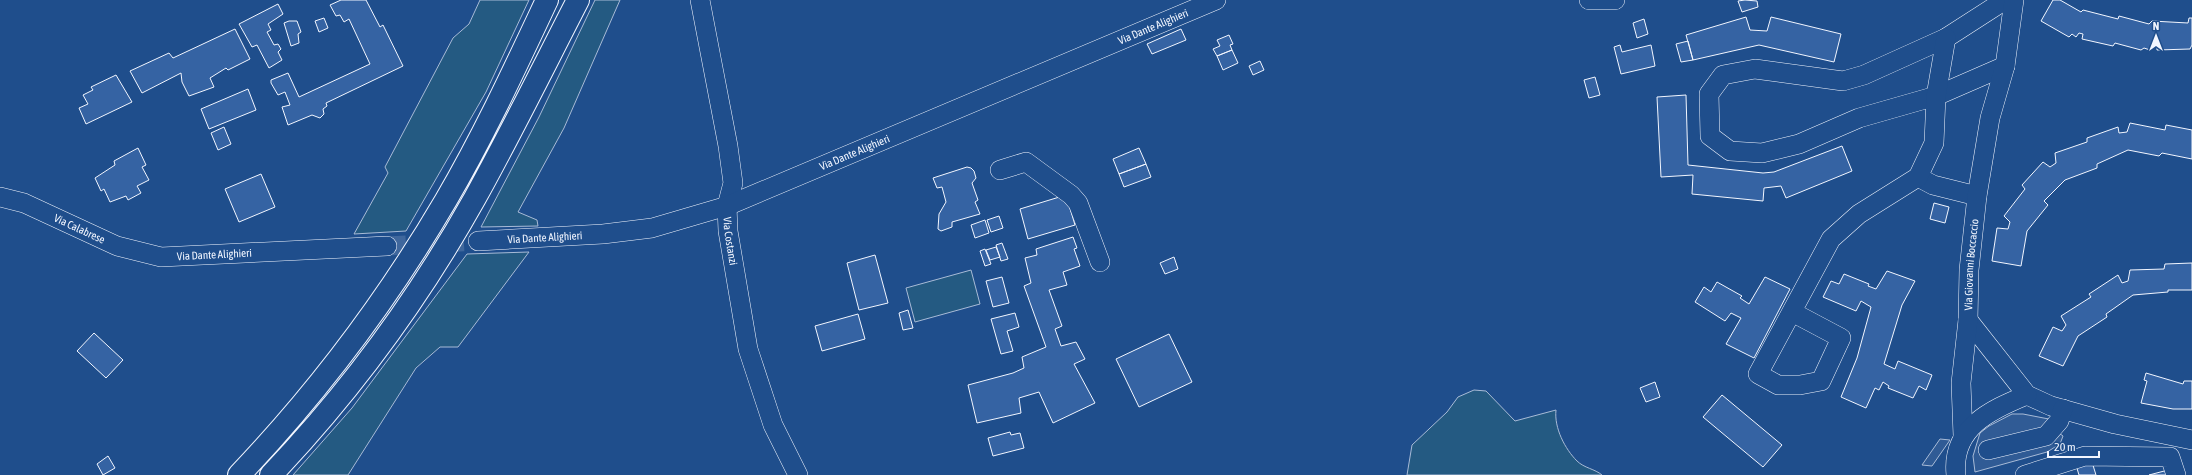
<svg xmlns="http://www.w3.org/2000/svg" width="2192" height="475" font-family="'Asap Condensed',sans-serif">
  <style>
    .green { fill: #245a82; stroke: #a8bbd7 }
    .parking { fill: #305b95; stroke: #a8bbd7 }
    .building { fill: #3563a3; stroke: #f2f6ff }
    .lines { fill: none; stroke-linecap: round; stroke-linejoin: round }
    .minor-tunnel { stroke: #3f679d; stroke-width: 19; stroke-dasharray: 19 10; stroke-linecap: butt }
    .minor-casing { stroke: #f2f6ff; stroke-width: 20 }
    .highway-casing { stroke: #f2f6ff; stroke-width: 24 }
    .minor { stroke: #1f4e8c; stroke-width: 19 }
    .highway { stroke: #1f4e8c; stroke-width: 22 }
    .labels { text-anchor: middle; stroke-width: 3; stroke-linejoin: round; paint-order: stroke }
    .street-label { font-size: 11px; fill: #f2f6ff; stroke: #1f4e8c }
  </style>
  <rect width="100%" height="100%" fill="#1f4e8c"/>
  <path class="green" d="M480 0H529L486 92 406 231 354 234 388 173 385 167 453 38 469 24Z
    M595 0H620L564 128 518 212 537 220 538 226 481 227 539 117Z
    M529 252 458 347H440L416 368 348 475H293L352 408 467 254Z
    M971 270 980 304 915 322 906 288Z
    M1474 390 1486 391 1515 421 1556 410C1554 428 1565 449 1577 461 1584 468 1595 469 1602 475H1407L1412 445 1447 412 1458 397Z"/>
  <path class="parking" d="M2012 414H2023L2059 421V433L2063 436 2060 444 2047 452 1975 472 1973 456 1980 433 1989 426Z
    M1940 439 1950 440 1932 466 1922 465Z"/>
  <path class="building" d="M341 0H366L380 27 383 25 403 66 326 103 327 106 323 109 324 114 320 118 312 115 288 125 282 107 290 105 285 92 278 95 271 83V80L288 73 299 97 370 64 349 19 344 22 340 15 336 16 330 5Z
    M1745 0 1757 1 1758 7 1742 12 1738 1Z
    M2053 0H2060L2081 12 2083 10 2118 19 2119 16 2149 24 2152 21 2188 23 2189 18H2192V45L2190 49 2157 50V45H2152L2150 50 2144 48 2141 50 2115 43 2113 46 2082 39 2083 34 2079 33 2076 37 2072 34 2069 37 2041 21Z
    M278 4 283 14 268 24 271 30 267 32 274 45 278 44 281 49 278 52 282 60 269 68 257 45 252 47 239 24Z
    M1746 17 1750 30 1767 31 1771 17 1841 34 1834 62 1759 45 1693 60 1686 35Z
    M324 18 328 28 319 32 315 21Z
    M1644 19 1648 34 1637 38 1633 23Z
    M289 21H297L301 32 298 34 299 43 291 46 284 23Z
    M235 29 250 59 228 70 226 68 210 78 214 87 189 96 182 82 181 73 142 93 130 71 169 53 173 58Z
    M1181 29 1186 40 1152 54 1147 44Z
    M1229 35 1233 44 1230 45 1232 50 1217 56 1213 49 1220 46 1217 40Z
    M1688 41 1693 60 1681 62 1676 44Z
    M1620 45 1622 52 1651 45 1655 66 1621 74 1614 47Z
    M1232 50 1238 63 1223 70 1217 56Z
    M1260 61 1264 70 1253 75 1249 66Z
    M116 75 132 102 86 124 79 108 88 104 83 95 93 90 91 87Z
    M1595 77 1600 95 1589 98 1584 80Z
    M248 89 256 110 209 129 201 109Z
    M1686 95 1688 165 1763 173 1774 172 1842 146 1852 171 1786 198 1781 186 1764 188 1763 201 1692 194 1693 175 1661 177 1657 97Z
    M2130 123 2165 130 2166 125 2192 130V159L2162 153 2159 156 2128 150 2097 164V168L2065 180 2044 201 2048 205 2027 231 2021 266 1992 261 1997 228 2008 229 2010 222 2004 216 2025 189 2022 185 2043 162 2050 167 2056 163 2055 153 2087 142V138L2118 127 2119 133 2127 132Z
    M224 127 231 144 218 150 211 133Z
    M138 148 146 165 142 167 149 180 137 186 141 193 128 200 126 196 110 202 104 189 101 191 95 178 115 165 114 161Z
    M1139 148 1146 164 1119 174 1113 159Z
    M1146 164 1151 177 1124 187 1119 174Z
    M967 167 971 168 974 171 976 178 972 183 978 200 975 202 980 214 952 222V227L941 231 938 229 939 214 946 202 942 187 937 188 933 178Z
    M261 174 275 207 239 222 225 189Z
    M1066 195 1075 225 1028 239 1020 209Z
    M1934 203 1949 207 1945 223 1930 219Z
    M999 216 1003 228 991 232 987 220Z
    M985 220 989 233 975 238 971 225Z
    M1073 237 1077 248 1074 249 1080 266 1063 272 1067 285 1049 290 1062 326 1055 329 1061 346 1076 342 1085 359 1074 364 1095 403 1053 423 1039 392 1019 398 1021 413 977 423 968 385 1013 373 1024 368 1022 357 1046 347 1024 286 1031 283 1025 258 1037 255 1036 249Z
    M1002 243 1008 259 1001 261 996 245Z
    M996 247 1000 257 990 260 986 250Z
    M985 249 991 264 985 266 980 251Z
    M875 255 888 303 859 310 847 263Z
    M1174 257 1178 269 1165 274 1160 263Z
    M2192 263V290H2168V292L2133 295 2106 314 2107 317 2078 336 2063 366 2039 356 2053 327 2062 331 2066 325 2061 316 2091 297 2089 294 2118 275 2122 283 2128 281 2130 270 2164 269 2165 264Z
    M1887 271 1915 281 1902 305 1884 364 1895 369 1898 361 1932 375 1926 390 1919 386 1913 398 1888 388 1889 386 1883 382 1879 390 1875 388 1866 408 1841 397 1857 358 1871 307 1861 301 1856 311 1823 297 1831 281 1839 284 1844 274 1869 284 1868 286 1876 289Z
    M1002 277 1009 303 993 307 986 281Z
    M1765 277 1790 289 1754 358 1726 344 1741 318 1731 313 1725 321 1695 302 1704 287 1711 292 1717 282 1742 296 1740 298 1749 304Z
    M908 310 913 328 903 330 899 313Z
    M1015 313 1019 327 1007 331 1013 351 1001 354 991 319Z
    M858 314 865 339 822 351 815 326Z
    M94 333 123 360 106 378 77 351Z
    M1169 334 1192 382 1139 407 1116 359Z
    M2146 373 2183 384 2184 381H2192V409H2173L2141 403 2147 381 2144 380Z
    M1655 382 1660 397 1646 402 1640 388Z
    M1722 395 1782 445 1763 467 1703 417Z
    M1010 432 1011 435 1020 433 1024 448 993 456 988 438Z
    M108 456 115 468 103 475 97 464Z
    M2092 462 2096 475H2079L2076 465Z
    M2168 470 2169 475H2149Z"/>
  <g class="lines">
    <path class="minor-tunnel" d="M387 246 478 241"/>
    <g class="minor-casing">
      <g id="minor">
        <path id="s1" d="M700 0 728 146 733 183 727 206 728 231 748 349 773 425 798 475"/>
        <path d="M1589 0H1615"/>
        <path d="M2005 66 1936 96 1859 118 1799 144 1762 153 1730 151 1710 136 1709 94 1723 75 1755 69 1843 81 1864 75 1946 38 2005 0"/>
        <path d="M1000 170 1026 162 1071 195 1078 203 1100 262"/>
        <path d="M1918 177 1933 185 1977 196"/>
        <path id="s2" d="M0 197 24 203 117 246 161 257 387 246"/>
        <path id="s3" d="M478 241 603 234 652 228 727 206 1216 0"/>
        <path d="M1792 312 1841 338 1821 381 1800 385H1778L1758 374 1831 239 1859 214 1918 177 1934 143 1936 96 1946 38"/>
        <path d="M1968 320 2027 395 2051 406 2115 424 2192 440"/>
        <path id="s4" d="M1963 436 1961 383 1968 320 1969 270 1977 196 1990 118 2005 66 2014 0"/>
        <path d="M1988 450 2046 436 2059 421 2063 409"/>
        <path d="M1956 475C1951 428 1990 410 2027 395"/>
        <path d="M2025 475 2085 456 2170 457 2176 475"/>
      </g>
    </g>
    <g class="highway-casing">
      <path id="highway" d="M239 475C318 392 388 299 446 200 484 135 515 68 547 0
        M271 475C350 392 419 298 475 198 511 133 544 66 578 0"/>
    </g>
    <use href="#minor" class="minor"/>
    <use href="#highway" class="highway"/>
  </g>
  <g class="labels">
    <g class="street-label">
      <text dy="4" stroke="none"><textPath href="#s3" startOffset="715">Via Dante Alighieri</textPath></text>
      <text dy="4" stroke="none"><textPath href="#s3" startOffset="391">Via Dante Alighieri</textPath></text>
      <text dy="4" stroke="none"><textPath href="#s2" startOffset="86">Via Calabrese</textPath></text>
      <text dy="4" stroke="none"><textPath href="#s3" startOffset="67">Via Dante Alighieri</textPath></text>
      <text dy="4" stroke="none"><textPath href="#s1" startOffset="245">Via Costanzi</textPath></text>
      <text dy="4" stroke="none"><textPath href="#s2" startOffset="226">Via Dante Alighieri</textPath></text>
      <text dy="4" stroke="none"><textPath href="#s4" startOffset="172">Via Giovanni Boccaccio</textPath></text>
    </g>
  </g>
  <g transform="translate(2156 36)" stroke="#1f4e8c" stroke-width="3" paint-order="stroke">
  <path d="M0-3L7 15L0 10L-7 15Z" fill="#f2f6ff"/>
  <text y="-6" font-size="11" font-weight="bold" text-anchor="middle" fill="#f2f6ff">N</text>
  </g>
  <path d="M2048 451v6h51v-6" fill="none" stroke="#f2f6ff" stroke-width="2"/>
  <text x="2054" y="451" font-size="12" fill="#f2f6ff" stroke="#1f4e8c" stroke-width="3" paint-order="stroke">20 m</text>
</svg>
